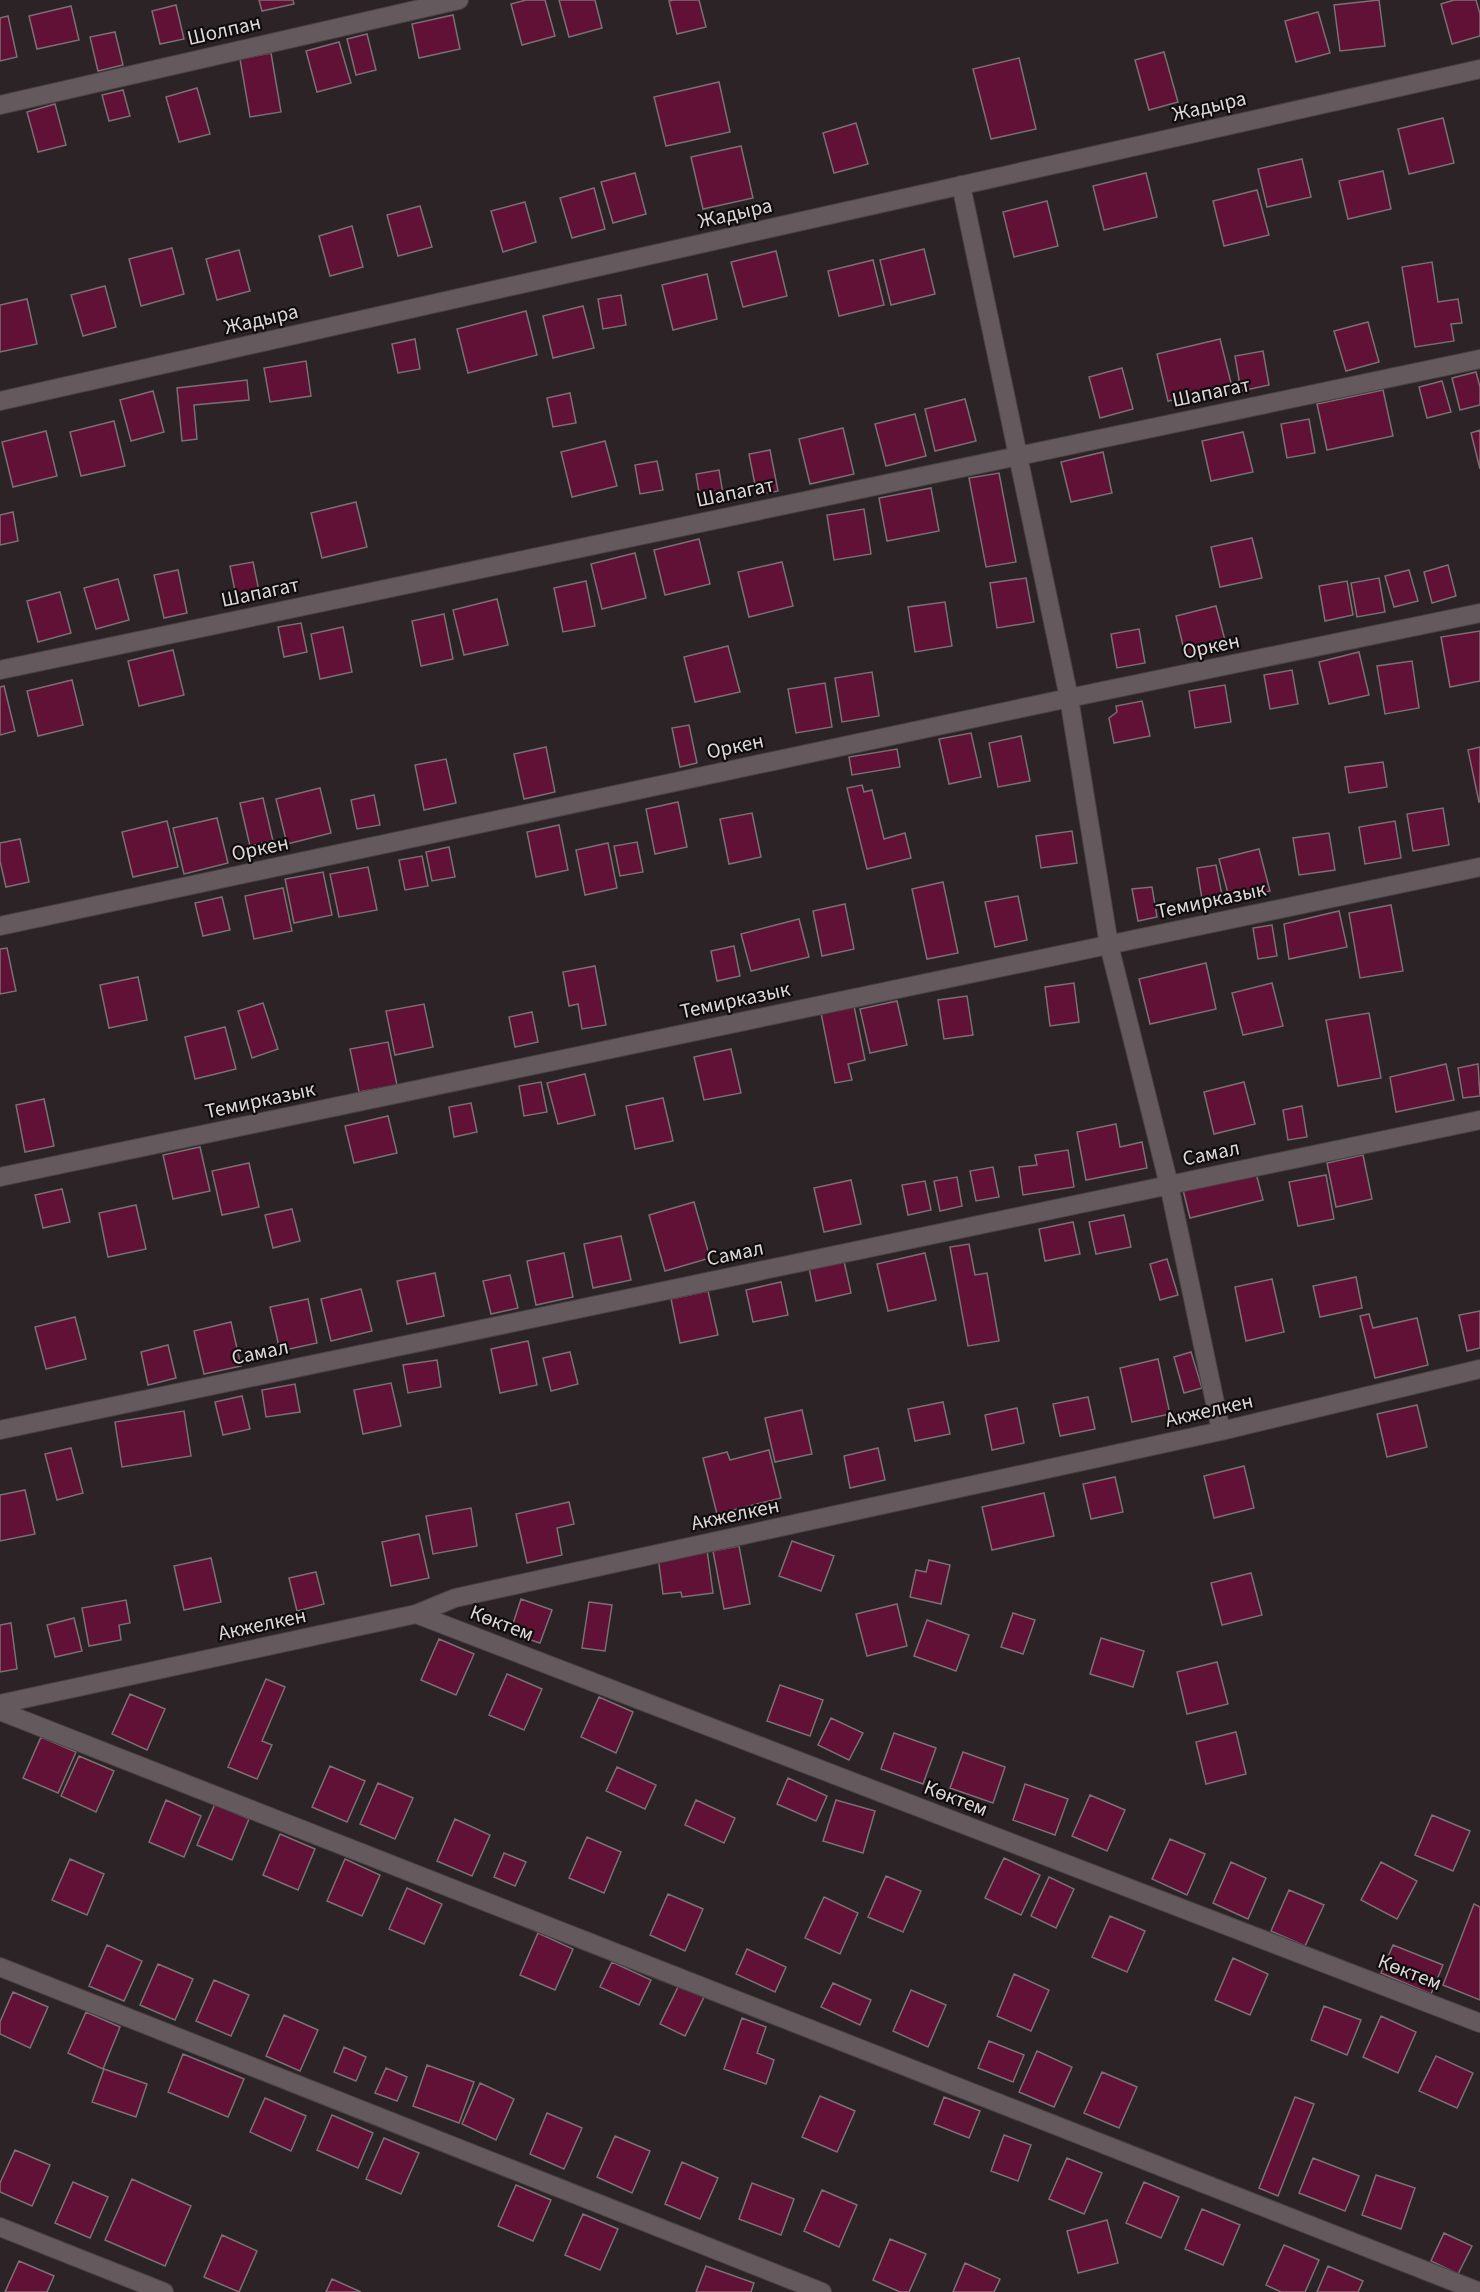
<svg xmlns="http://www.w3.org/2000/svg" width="1480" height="2292" font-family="'Source Sans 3',sans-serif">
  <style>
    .building { fill: #601135; stroke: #7a6f72; stroke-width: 1.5 }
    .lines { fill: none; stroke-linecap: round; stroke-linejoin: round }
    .street-casing { stroke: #494143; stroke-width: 20 }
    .street { stroke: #645a5d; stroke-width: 18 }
    .labels { text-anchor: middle; stroke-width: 4.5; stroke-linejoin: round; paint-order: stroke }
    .street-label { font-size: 21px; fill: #ded8d9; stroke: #110d0e }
  </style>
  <rect width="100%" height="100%" fill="#2b2325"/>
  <path class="building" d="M259 0H293L294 4 262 11Z
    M526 0H545L555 36 522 45 511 4Z
    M559 0H595L602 28 569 37Z
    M673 0H699L706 27 677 34 669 1Z
    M1379 0 1385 46 1340 51 1334 5Z
    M1454 0H1476L1480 14V36L1452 44 1441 4Z
    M176 5 184 39 160 44 152 11Z
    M71 6 79 40 37 49 29 16Z
    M1318 12 1330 53 1296 62 1285 21Z
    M453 15 460 49 419 58 412 24Z
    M8 16 17 57 0 61V18Z
    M115 32 123 65 98 71 90 37Z
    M367 34 376 70 356 75 347 39Z
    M339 42 351 83 317 92 306 51Z
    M1164 52 1178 102 1149 110 1135 60Z
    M271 53 281 112 250 117 240 59Z
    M1019 58 1036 129 991 139 973 69Z
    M719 82 730 132 666 146 654 97Z
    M197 88 210 134 179 142 166 97Z
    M123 90 130 116 109 121 102 95Z
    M55 104 66 145 38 152 27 112Z
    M1443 118 1454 163 1409 174 1398 129Z
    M856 123 868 164 834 173 823 133Z
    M741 146 753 198 703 209 691 157Z
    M1302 159 1311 197 1267 207 1258 169Z
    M1383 171 1391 209 1348 219 1339 181Z
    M635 173 646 214 613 223 601 182Z
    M1146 173 1157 217 1104 230 1093 186Z
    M594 188 605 229 572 238 560 198Z
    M1257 190 1269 235 1224 246 1213 201Z
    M1047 201 1058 246 1014 257 1003 212Z
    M525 202 536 242 503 252 491 211Z
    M420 206 432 247 398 256 387 215Z
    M352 226 363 267 330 276 319 236Z
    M172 248 184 294 141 306 129 259Z
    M924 249 935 294 891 305 880 260Z
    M239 250 250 291 217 300 206 259Z
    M776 251 787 296 743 307 731 262Z
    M873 260 884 305 839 316 828 271Z
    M1432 262 1438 302 1458 299 1462 323 1451 324 1454 341 1415 347 1402 267Z
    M707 274 717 319 673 330 662 285Z
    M105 286 116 327 83 336 71 295Z
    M621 295 626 325 603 329 598 299Z
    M27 299 37 344 0 352V305Z
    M583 306 594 348 553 358 543 316Z
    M526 311 537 355 468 373 457 329Z
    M1368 322 1379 362 1346 371 1334 331Z
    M415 339 420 369 398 373 392 344Z
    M1220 339 1232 387 1168 401 1157 354Z
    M1263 351 1269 385 1241 391 1235 356Z
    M306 361 311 396 270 402 264 368Z
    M1122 368 1133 409 1100 418 1089 377Z
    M1476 372 1480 387V405L1460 410 1452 378Z
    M247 380 249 400 194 405 197 439 182 441 177 388Z
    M1442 381 1451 412 1427 418 1419 387Z
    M1383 390 1393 436 1327 450 1317 404Z
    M153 391 164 432 131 441 120 400Z
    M570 393 576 423 553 427 547 398Z
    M965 399 976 441 935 451 925 409Z
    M915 414 926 456 886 466 875 424Z
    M1309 419 1315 453 1287 458 1281 424Z
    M114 421 125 466 81 476 70 432Z
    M843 428 854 474 810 484 799 439Z
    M1480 430V469L1471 433Z
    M46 431 57 476 13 487 2 442Z
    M1243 432 1253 472 1211 481 1202 441Z
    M605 441 617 486 572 497 561 452Z
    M770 450 778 491 757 495 749 454Z
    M1103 452 1112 493 1071 502 1061 462Z
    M657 461 663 490 640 494 635 465Z
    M719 470 724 500 701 504 696 474Z
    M999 473 1016 562 986 567 969 478Z
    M931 488 939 531 887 541 879 498Z
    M356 502 367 547 322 558 311 513Z
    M864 509 871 554 834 560 827 515Z
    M13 512 18 541 0 545V515Z
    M1252 538 1262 578 1220 587 1211 547Z
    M699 539 710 584 665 595 654 550Z
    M635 553 646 598 602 609 591 564Z
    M253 562 259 591 236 596 230 566Z
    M782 562 793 606 749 617 738 572Z
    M1448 565 1456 596 1432 603 1424 572Z
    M178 570 187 613 164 618 154 575Z
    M1409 570 1418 601 1394 607 1385 576Z
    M1026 578 1034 622 997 628 990 583Z
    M1379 578 1385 612 1357 617 1351 583Z
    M118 579 129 620 96 629 84 588Z
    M586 581 595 626 563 632 554 588Z
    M1347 581 1353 615 1325 621 1319 586Z
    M60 592 71 633 38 642 27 601Z
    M497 599 508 645 464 655 453 610Z
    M945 602 952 646 915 652 908 607Z
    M1216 606 1227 648 1186 658 1176 616Z
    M444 614 453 659 421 666 412 621Z
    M301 623 307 652 284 657 278 627Z
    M343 627 352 672 320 679 311 634Z
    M1139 629 1145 663 1117 668 1111 634Z
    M1480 631V681L1450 687 1441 637Z
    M728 646 740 692 695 702 684 657Z
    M173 650 184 695 139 706 128 661Z
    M1359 652 1369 695 1329 704 1319 662Z
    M1412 661 1419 708 1385 714 1377 666Z
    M1292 670 1298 704 1270 709 1264 675Z
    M872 672 879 716 842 722 835 678Z
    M72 680 83 725 38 736 27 691Z
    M825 683 832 727 796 733 788 689Z
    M1225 685 1231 722 1195 728 1189 691Z
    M4 686 15 731 0 735V687Z
    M1142 701 1150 736 1114 743 1109 718 1117 712 1116 706Z
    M689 725 697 763 680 767 672 728Z
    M971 733 981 777 949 784 939 739Z
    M1021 736 1030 781 998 787 989 743Z
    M546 747 555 792 524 799 514 754Z
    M1480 747V802H1479L1468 750Z
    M897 749 900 767 852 775 849 757Z
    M446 759 456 803 424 810 415 765Z
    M1383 762 1387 787 1349 793 1345 767Z
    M862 785 864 792 872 790 884 839 905 833 911 858 867 869 847 788Z
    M320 788 331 833 287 844 276 799Z
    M374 795 380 825 357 829 351 800Z
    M263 798 273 841 250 846 240 803Z
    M678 802 687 847 655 854 646 809Z
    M1443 808 1449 845 1413 851 1407 814Z
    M752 813 761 857 729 864 720 819Z
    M217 818 228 863 184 874 173 828Z
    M167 821 178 867 133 877 122 832Z
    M1395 821 1401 858 1365 864 1359 827Z
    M559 825 568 870 536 877 527 832Z
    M1072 831 1077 863 1041 868 1036 836Z
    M1329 833 1335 870 1299 875 1293 838Z
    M20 839 29 882 6 887 0 861V843Z
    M637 842 643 872 620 876 614 846Z
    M608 843 617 888 585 895 576 850Z
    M449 847 455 877 432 881 426 852Z
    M1259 849 1270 891 1230 901 1219 859Z
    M422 856 428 886 405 890 399 860Z
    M1216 865 1222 895 1202 899 1197 868Z
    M368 867 377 910 339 917 330 874Z
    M323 872 332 915 294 923 285 879Z
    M943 882 958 953 927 959 912 889Z
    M1152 887 1157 917 1138 921 1132 889Z
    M283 888 292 931 254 939 245 896Z
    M1018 896 1027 940 995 947 985 902Z
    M222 897 230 930 203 936 195 903Z
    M845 904 854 949 822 956 813 911Z
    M1391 905 1403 971 1360 978 1349 913Z
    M1339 911 1347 947 1289 959 1284 924Z
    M799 919 809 957 751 971 741 934Z
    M1272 925 1277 956 1258 959 1253 928Z
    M734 946 740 976 717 981 711 951Z
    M7 948 16 991 0 994V949Z
    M1206 963 1216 1009 1150 1024 1139 979Z
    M595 966 606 1025 582 1029 578 1004 569 1006 563 972Z
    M138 977 147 1020 109 1028 100 985Z
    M1074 983 1079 1022 1050 1026 1045 987Z
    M1272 983 1283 1026 1243 1035 1232 993Z
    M967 996 973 1035 944 1039 938 1000Z
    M897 1001 907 1045 870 1053 860 1009Z
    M263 1003 278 1049 252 1058 238 1011Z
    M424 1004 433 1047 395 1055 386 1011Z
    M854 1006 865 1060 848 1064 852 1080 835 1083 821 1013Z
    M532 1012 538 1042 515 1047 509 1017Z
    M1369 1013 1381 1078 1338 1086 1326 1020Z
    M225 1027 236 1069 195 1079 185 1037Z
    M388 1042 397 1085 359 1092 350 1049Z
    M731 1049 741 1093 704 1100 694 1057Z
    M1446 1064 1454 1100 1396 1112 1390 1077Z
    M1478 1064 1480 1096 1463 1098 1458 1068Z
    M585 1074 595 1115 558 1124 547 1083Z
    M541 1082 547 1112 524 1116 519 1086Z
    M1244 1082 1255 1124 1214 1134 1204 1092Z
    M663 1098 673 1141 635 1149 626 1106Z
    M44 1099 54 1146 25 1152 16 1105Z
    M471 1103 477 1132 454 1137 449 1107Z
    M1302 1106 1307 1137 1288 1140 1283 1110Z
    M388 1116 397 1153 354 1163 345 1126Z
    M1116 1124 1120 1147 1142 1142 1147 1168 1086 1180 1077 1132Z
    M200 1147 210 1191 173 1199 163 1155Z
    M1068 1150 1074 1187 1023 1195 1019 1167 1037 1165 1035 1155Z
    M1363 1155 1372 1199 1336 1207 1327 1163Z
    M249 1163 259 1207 222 1215 212 1171Z
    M993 1167 999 1197 976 1201 970 1171Z
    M1256 1173 1263 1200 1190 1218 1183 1190Z
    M1326 1175 1334 1219 1298 1226 1289 1182Z
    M957 1177 962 1206 940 1211 934 1181Z
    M851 1180 861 1224 824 1232 814 1188Z
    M925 1181 931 1210 908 1215 902 1185Z
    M62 1189 70 1222 43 1228 35 1195Z
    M694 1202 710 1258 665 1271 649 1215Z
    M136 1205 146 1249 108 1257 99 1213Z
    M292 1209 300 1241 273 1248 265 1215Z
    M1124 1215 1131 1247 1096 1254 1089 1222Z
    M1073 1222 1080 1254 1045 1261 1039 1229Z
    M621 1236 631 1280 593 1288 584 1244Z
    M969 1244 975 1275 987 1273 999 1341 968 1346 950 1247Z
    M564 1253 573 1297 536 1305 527 1261Z
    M925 1253 936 1300 888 1311 877 1264Z
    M1167 1259 1178 1295 1160 1300 1150 1264Z
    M844 1261 851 1293 816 1301 809 1268Z
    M435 1273 444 1316 407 1324 397 1281Z
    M510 1275 518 1308 491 1314 483 1281Z
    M1356 1277 1362 1308 1320 1317 1313 1286Z
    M1272 1279 1284 1332 1246 1341 1235 1287Z
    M781 1282 788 1315 753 1322 746 1290Z
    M361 1289 372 1331 331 1341 321 1299Z
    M708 1291 718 1335 680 1343 671 1299Z
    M308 1299 317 1343 280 1351 270 1307Z
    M1480 1311V1348L1467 1351 1459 1315Z
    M1369 1314 1373 1328 1417 1318 1428 1365 1375 1378 1360 1316Z
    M75 1317 86 1359 46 1369 35 1327Z
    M231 1322 241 1366 204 1374 194 1331Z
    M528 1341 537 1385 500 1393 491 1349Z
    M168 1345 176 1378 148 1385 141 1352Z
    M570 1352 578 1384 551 1391 543 1358Z
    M1191 1352 1202 1388 1184 1393 1174 1357Z
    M1158 1359 1170 1414 1132 1422 1120 1368Z
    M437 1360 441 1387 408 1393 403 1365Z
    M391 1383 401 1426 363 1434 354 1390Z
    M295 1384 300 1412 266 1417 262 1390Z
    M242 1396 250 1429 223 1435 215 1402Z
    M1088 1397 1095 1429 1060 1436 1053 1404Z
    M943 1402 950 1434 915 1441 908 1409Z
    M1417 1405 1427 1447 1387 1457 1377 1414Z
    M1017 1408 1024 1443 992 1450 985 1415Z
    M802 1410 812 1454 775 1462 765 1418Z
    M184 1411 191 1456 122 1467 115 1422Z
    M71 1448 83 1493 57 1500 45 1454Z
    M878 1448 885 1480 850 1488 844 1456Z
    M769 1450 781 1498 717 1514 703 1458 727 1452 730 1460Z
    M1244 1466 1254 1508 1214 1518 1204 1476Z
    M1115 1477 1123 1512 1091 1519 1083 1484Z
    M25 1490 35 1534 0 1541V1495Z
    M1044 1493 1054 1536 992 1550 982 1507Z
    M569 1502 574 1524 557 1528 562 1555 527 1563 516 1514Z
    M471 1508 477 1546 433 1554 426 1516Z
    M419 1534 429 1578 391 1586 382 1542Z
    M792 1541 834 1556 821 1591 779 1576Z
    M739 1546 750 1604 724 1609 713 1551Z
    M707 1550 713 1593 682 1597 681 1592 663 1594 658 1557Z
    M211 1558 221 1602 184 1610 174 1566Z
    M929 1560 950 1565 941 1604 910 1597 916 1570 926 1572Z
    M316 1572 324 1604 297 1611 289 1578Z
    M1251 1573 1262 1615 1222 1625 1211 1583Z
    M521 1599 552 1610 540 1643 510 1633Z
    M126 1600 130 1623 119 1625 121 1640 89 1646 82 1608Z
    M589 1602 612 1605 605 1651 582 1648Z
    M897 1604 907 1646 867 1656 856 1614Z
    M1013 1613 1035 1620 1023 1654 1001 1647Z
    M74 1618 82 1651 55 1657 47 1625Z
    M927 1620 969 1635 956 1671 914 1656Z
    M11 1623 17 1669 0 1672V1625Z
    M1101 1638 1144 1651 1133 1687 1090 1674Z
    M439 1639 474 1654 456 1695 421 1680Z
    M1217 1662 1228 1704 1187 1714 1177 1672Z
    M507 1674 542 1689 524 1730 489 1715Z
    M266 1679 285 1687 262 1741 272 1745 257 1779 228 1767Z
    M780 1685 823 1700 810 1736 767 1721Z
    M130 1694 165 1709 147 1750 112 1734Z
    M599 1697 633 1712 616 1753 581 1737Z
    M831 1718 863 1733 849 1760 818 1745Z
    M1236 1732 1246 1774 1206 1784 1196 1742Z
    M894 1733 936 1748 923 1784 881 1769Z
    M41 1737 76 1752 58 1793 23 1778Z
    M963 1752 1005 1767 993 1803 950 1788Z
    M79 1756 114 1771 96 1812 61 1796Z
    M330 1766 365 1781 347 1822 312 1807Z
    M617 1767 656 1785 645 1809 606 1791Z
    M788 1778 827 1796 816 1821 777 1804Z
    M378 1783 413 1798 395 1839 360 1824Z
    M1025 1784 1068 1799 1055 1835 1013 1820Z
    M1090 1795 1125 1810 1107 1851 1072 1836Z
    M166 1800 201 1816 184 1857 149 1842Z
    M696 1800 735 1818 724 1843 685 1825Z
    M836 1800 875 1811 863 1853 823 1841Z
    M215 1804 249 1819 232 1860 197 1845Z
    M1432 1815 1470 1831 1453 1871 1415 1855Z
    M455 1819 490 1835 472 1876 437 1861Z
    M280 1834 315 1849 298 1890 263 1875Z
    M587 1837 621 1852 604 1893 569 1878Z
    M1170 1839 1205 1854 1187 1895 1152 1879Z
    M504 1853 526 1862 515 1886 494 1877Z
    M1004 1858 1040 1875 1021 1915 985 1898Z
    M70 1859 104 1874 87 1915 52 1900Z
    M345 1859 380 1875 362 1916 327 1901Z
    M1231 1862 1266 1878 1248 1919 1213 1903Z
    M1381 1862 1417 1881 1397 1919 1361 1900Z
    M886 1876 921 1891 903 1932 868 1917Z
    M1049 1877 1074 1889 1056 1928 1031 1916Z
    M407 1888 442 1904 424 1944 389 1929Z
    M1289 1890 1324 1905 1305 1946 1271 1931Z
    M668 1894 703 1909 685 1951 650 1935Z
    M824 1897 858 1913 840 1954 805 1938Z
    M1474 1904 1480 1907V2000L1443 1985Z
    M1110 1916 1145 1931 1127 1972 1092 1957Z
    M538 1933 573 1949 555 1990 520 1975Z
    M107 1945 142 1961 124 2001 89 1986Z
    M1393 1945 1443 1965 1431 1994 1381 1973Z
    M747 1949 786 1967 775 1992 736 1974Z
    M1233 1958 1268 1974 1250 2015 1215 2000Z
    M612 1962 651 1980 639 2005 600 1987Z
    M158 1964 193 1979 175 2020 140 2005Z
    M1014 1974 1049 1990 1031 2031 997 2016Z
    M214 1980 249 1995 231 2036 196 2021Z
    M833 1983 871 2000 860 2025 821 2007Z
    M679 1985 704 1997 685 2036 660 2024Z
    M911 1990 946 2005 928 2047 893 2031Z
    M13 1992 48 2007 30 2048 0 2034V2022Z
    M1324 2006 1361 2020 1347 2055 1311 2040Z
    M86 2012 120 2027 103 2069 68 2053Z
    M284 2015 318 2030 300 2071 266 2056Z
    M1381 2016 1416 2032 1398 2073 1363 2057Z
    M742 2018 766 2027 757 2053 774 2060 766 2084 724 2069Z
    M989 2041 1024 2055 1013 2082 978 2068Z
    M344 2047 366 2057 356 2081 334 2072Z
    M1037 2051 1072 2067 1054 2107 1019 2092Z
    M183 2054 244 2079 228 2117 168 2092Z
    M1436 2056 1473 2073 1457 2108 1419 2091Z
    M427 2065 474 2082 459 2123 413 2106Z
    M386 2068 407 2077 397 2101 375 2093Z
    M104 2069 147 2084 136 2117 92 2102Z
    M1102 2072 1137 2087 1119 2128 1084 2113Z
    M480 2083 514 2099 496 2140 462 2124Z
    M820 2096 855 2111 837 2152 802 2137Z
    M944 2097 980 2111 969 2138 934 2124Z
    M1295 2097 1314 2104 1278 2196 1259 2188Z
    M265 2098 306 2116 291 2151 250 2132Z
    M547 2113 582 2128 564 2169 530 2154Z
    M332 2115 373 2133 358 2168 317 2150Z
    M1004 2135 1031 2145 1018 2181 991 2171Z
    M615 2136 650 2151 632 2193 597 2177Z
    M384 2138 419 2153 401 2194 366 2179Z
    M15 2150 50 2165 32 2206 0 2192V2183Z
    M1067 2158 1102 2173 1084 2214 1049 2199Z
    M1313 2158 1359 2176 1345 2211 1299 2193Z
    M682 2162 718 2178 700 2219 665 2204Z
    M1376 2175 1415 2188 1401 2229 1362 2215Z
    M132 2179 191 2206 165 2266 105 2240Z
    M73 2182 108 2197 90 2238 55 2223Z
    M1144 2182 1179 2197 1161 2238 1126 2223Z
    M752 2183 794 2199 781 2235 739 2219Z
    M516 2185 551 2200 533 2241 498 2226Z
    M822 2190 857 2205 839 2247 804 2231Z
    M1202 2209 1240 2225 1223 2265 1185 2249Z
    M583 2214 618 2229 600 2270 565 2255Z
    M1107 2220 1118 2263 1078 2273 1067 2231Z
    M1444 2233 1472 2246 1458 2274 1431 2261Z
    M222 2235 257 2251 239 2292 204 2277Z
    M890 2239 926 2254 909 2292H900L873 2280Z
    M1284 2245 1319 2260 1305 2292H1281L1266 2285Z
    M19 2261 54 2276 47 2292H5Z
    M965 2263 1000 2279 994 2292H953Z
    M706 2266 754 2283 751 2292H696Z
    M1328 2266 1363 2281 1358 2292H1317Z
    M332 2279 361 2292H326Z"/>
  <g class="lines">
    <g class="street-casing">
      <path id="street" d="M0 105 459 0
        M961 185 1069 698 1109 945 1169 1185 1221 1431
        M0 401 1480 69
        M0 670 1480 359
        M0 926 1069 698 1480 613
        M0 1177 1480 867
        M0 1430 1480 1120
        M416 1614 1480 2023
        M0 1704 416 1614 455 1598 1221 1431 1480 1369
        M0 1711 1480 2292
        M0 1967 822 2292
        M0 2227 164 2292"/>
    </g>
    <use href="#street" class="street"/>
  </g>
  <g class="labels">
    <g class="street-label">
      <text transform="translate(224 30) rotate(-13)" y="7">Шолпан</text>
      <text transform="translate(1209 106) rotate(-13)" y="7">Жадыра</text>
      <text transform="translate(735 213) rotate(-13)" y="7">Жадыра</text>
      <text transform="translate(261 319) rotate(-13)" y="7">Жадыра</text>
      <text transform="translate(1211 392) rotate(-12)" y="7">Шапагат</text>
      <text transform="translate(735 492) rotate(-12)" y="7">Шапагат</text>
      <text transform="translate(260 592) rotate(-12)" y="7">Шапагат</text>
      <text transform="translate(1211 646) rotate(-12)" y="7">Оркен</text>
      <text transform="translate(735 746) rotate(-12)" y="7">Оркен</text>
      <text transform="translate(260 848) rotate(-12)" y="7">Оркен</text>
      <text transform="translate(1211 900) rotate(-12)" y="7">Темирказык</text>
      <text transform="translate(735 1000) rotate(-12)" y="7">Темирказык</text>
      <text transform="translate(260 1100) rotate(-12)" y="7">Темирказык</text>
      <text transform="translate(1211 1153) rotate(-12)" y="7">Самал</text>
      <text transform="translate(735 1253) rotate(-12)" y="7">Самал</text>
      <text transform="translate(260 1352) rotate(-12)" y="7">Самал</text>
      <text transform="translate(1209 1410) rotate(-13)" y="7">Акжелкен</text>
      <text transform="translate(735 1514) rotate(-12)" y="7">Акжелкен</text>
      <text transform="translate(502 1623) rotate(21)" y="7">Көктем</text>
      <text transform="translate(262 1624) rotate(-12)" y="7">Акжелкен</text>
      <text transform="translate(956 1798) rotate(21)" y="7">Көктем</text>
      <text transform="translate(1410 1972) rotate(21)" y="7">Көктем</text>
    </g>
  </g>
</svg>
